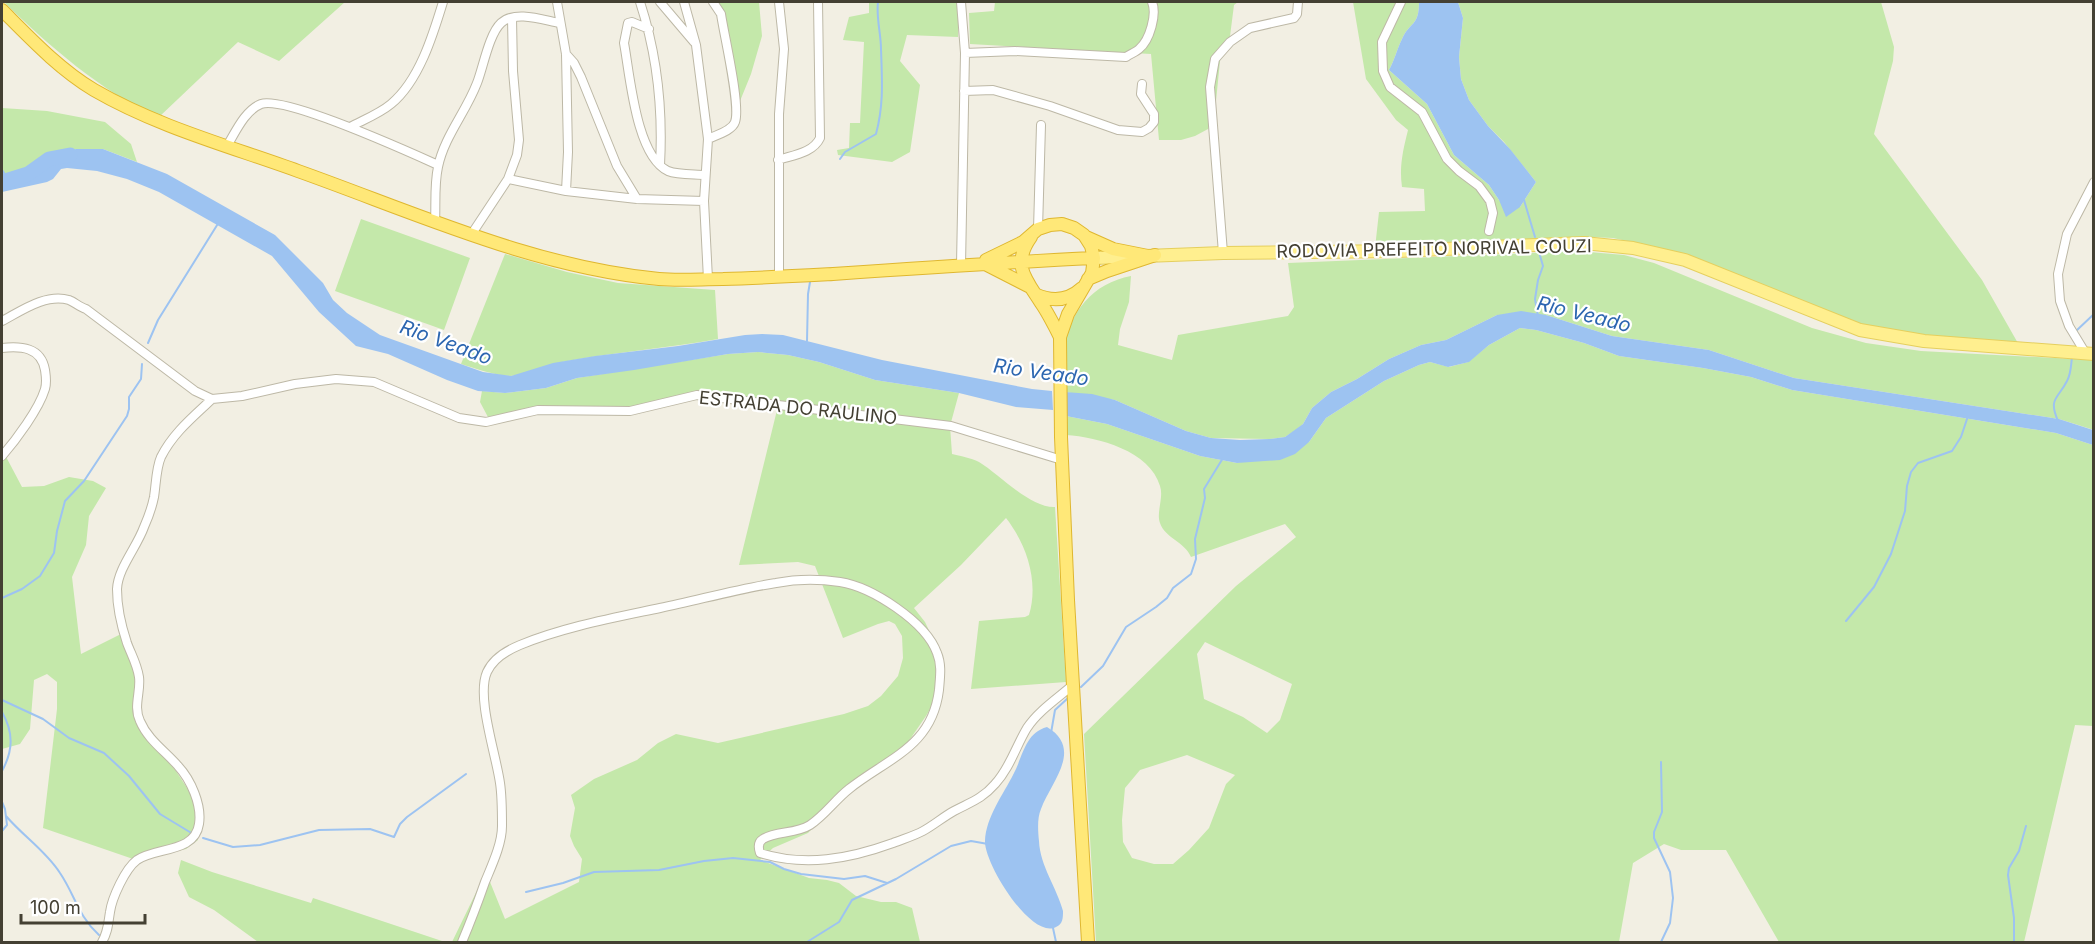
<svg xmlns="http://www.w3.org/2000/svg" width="2095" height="944" font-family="Inter,sans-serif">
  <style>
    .green { fill: #c4e8aa; fill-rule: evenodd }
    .water { fill: #9dc3f1 }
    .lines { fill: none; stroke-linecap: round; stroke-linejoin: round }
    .stream { stroke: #9dc3f1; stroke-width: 2 }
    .river { stroke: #9dc3f1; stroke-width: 15 }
    .minor-casing { stroke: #bdb8a6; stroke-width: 10 }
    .primary-casing { stroke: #e5cf5e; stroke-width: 14 }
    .trunk-casing { stroke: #dfb730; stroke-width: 14 }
    .minor { stroke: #fff; stroke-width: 8 }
    .primary { stroke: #ffef8f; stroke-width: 12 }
    .trunk { stroke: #ffe878; stroke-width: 12 }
    .labels { text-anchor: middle; stroke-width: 4.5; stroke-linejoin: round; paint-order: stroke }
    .street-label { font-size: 18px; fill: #444033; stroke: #fff }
    .water-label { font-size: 20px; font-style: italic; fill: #2c66b0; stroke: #fff }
  </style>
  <rect width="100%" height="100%" fill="#f2efe3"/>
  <path class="green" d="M4 2H345L279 61 238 42 158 118C100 90 50 47 4 2Z
    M708 2H759L762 36 751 74 740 101 717 11Z
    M869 2H958V37L907 35 900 61 920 85 910 152 892 162 838 155 837 150 849 148 850 123H860L864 42 843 40 849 17 869 13Z
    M995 2H1238L1234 5 1229 44 1221 51 1215 111 1208 129 1195 136 1181 140H1159L1151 54 970 44 969 13 994 11Z
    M1353 2H1419C1419 27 1410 21 1402 39 1397 49 1395 59 1389 70L1427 104 1454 155 1489 185 1499 200 1520 207 1536 182 1504 142 1488 126 1469 100 1461 79 1459 57 1463 18 1458 2H1881L1894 47 1893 61 1874 134 1982 280 2019 345 1894 337 1636 243 1613 238 1591 237 1375 248 1379 212 1425 211 1424 189 1402 187C1399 167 1403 150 1408 130L1396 120 1366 79Z
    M2 108 47 111 105 122 131 144 137 162 103 149H76L62 152 26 171 2 176Z
    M361 219 470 258 444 330 335 291Z
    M1578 251 1624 255 1654 263 1812 328 1866 343 1921 351 2093 360 2094 430 2059 419 1794 378 1709 350 1612 336 1546 315H1497L1446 340 1421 345 1389 359 1357 379 1331 392 1312 408 1303 424 1296 430 1285 437 1269 439 1211 438 1186 431 1115 400 1065 392C1065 379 1062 363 1064 350 1069 312 1093 283 1131 276L1129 302 1120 329 1118 345 1172 360 1178 335 1288 316 1294 307 1288 263Z
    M505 254 567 272 618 283 715 290 718 339C668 348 617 352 568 361 551 363 524 376 510 376 493 375 477 369 461 364Z
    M1520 328 1536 330 1584 343 1619 356 1703 368 1751 377 1792 390 2056 433 2093 445V726L2075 725 2024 942H1779L1726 850H1681L1664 844 1633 863 1619 942H1096L1084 734 1236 586 1296 537 1285 524 1191 557C1185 542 1165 538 1160 523 1156 512 1164 498 1160 486 1150 451 1098 437 1066 435V416L1107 424 1200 456 1237 463 1309 442 1326 418 1384 381 1419 365 1430 362 1449 367 1468 362 1489 345ZM1205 642 1292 684 1280 720 1267 733 1243 717 1204 699 1197 654ZM1187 755 1235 775 1226 784 1209 828 1189 850 1173 864H1154L1132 858 1123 842 1122 820 1125 788 1140 770Z
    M758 352 788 355 819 362 875 380 959 393 950 426 952 454C960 456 971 458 979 462 999 474 1030 508 1055 507L1066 682 971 689 979 621 1025 617 1029 615C1039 582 1027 545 1006 518L961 565 914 608 925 622 933 639 940 692 926 716 904 748 833 806 808 833 773 848 760 860 809 878 827 880 839 883 856 896 881 902H896L912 908 920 942H452L486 872 505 919 579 882 582 859 574 846 570 836 575 808 571 795 594 779 637 760 658 743 676 734 718 743 844 714 868 706 881 696 898 676 903 658 902 636 895 624 889 621 878 624 843 638 815 566 798 562 739 565 778 406 708 395 620 409H567L489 419 480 402 482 391 505 393 546 388 577 378 728 354Z
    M3 451 22 487 44 486 69 477 93 481 106 488 89 516 86 545 72 577 81 654 121 634 140 672 134 695 138 715 148 739 176 771 191 794 197 816 198 840 186 849 136 860 43 828 57 709V682L47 674 34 680 30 729 20 744 2 749Z
    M181 860 212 872 311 903 313 898 445 942H258L214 910 189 897 178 873Z"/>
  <path class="water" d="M1419 2H1458L1463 18 1459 57 1461 79 1469 100 1488 126 1510 149 1536 182 1520 207 1506 217 1499 200 1489 185 1454 155 1427 104 1389 70C1395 59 1397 49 1402 39 1410 21 1419 27 1419 2Z
    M76 149H103L167 174 275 235 323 283 333 300 347 313 380 335 483 372 511 376 553 363 595 356 678 346 745 335 762 334 783 335 882 360 1032 389 1052 391 1053 410 1016 407 959 393 875 380 819 362 788 355 758 352 728 354 634 370 577 378 546 388 505 393 478 391 447 380 388 354 356 346 319 312 272 256 159 192 127 179 97 171 67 168 61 169 53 179 47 182 2 192V176L26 171 62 152Z
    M1521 311 1546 315 1612 336 1709 350 1794 378 2059 419 2093 430V445L2056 433 1792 390 1751 377 1703 368 1619 356 1584 343 1536 330 1520 328 1489 345 1469 362 1448 367 1430 362 1419 365 1384 381 1326 418 1309 442 1295 454 1280 460 1237 463 1200 456 1107 424 1066 416 1065 392 1092 394 1115 400 1186 431 1211 438 1240 440 1269 439 1285 437 1303 424 1312 408 1331 392 1357 379 1389 359 1421 345 1446 340 1497 315Z
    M1047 727C1084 749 1051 782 1041 809 1037 818 1038 831 1039 841 1040 866 1057 888 1063 911 1063 918 1063 924 1056 927 1031 940 984 863 985 841 986 817 1003 795 1014 773 1023 756 1025 733 1047 727Z"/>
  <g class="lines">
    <path class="stream" d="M840 159 845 152 876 134C884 104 882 80 881 49 881 33 876 18 878 2
      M2 170 7 177
      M1524 200 1535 237
      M1538 316 1535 299 1538 280 1543 266 1539 252
      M2076 331 2094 314
      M807 341 808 294 810 282
      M148 343 158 320 219 222
      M2058 421C2048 398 2058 399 2067 381 2071 374 2071 365 2072 357
      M2 598 22 589 40 576 54 553 57 531 65 501 84 481 127 416 129 409V397L141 379 142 364
      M1846 621 1874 587 1891 554 1905 511 1907 486 1911 472 1918 463 1952 451 1961 437 1968 416
      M1081 687 1103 666 1126 627 1156 607 1167 598 1173 588 1191 574 1196 559 1195 539 1205 498 1204 489 1223 458
      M2 700 43 719 69 738 104 753 129 776 160 814 193 834
      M2 712C14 733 13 751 2 771
      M1051 733 1055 710 1068 698
      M1661 762 1662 812 1654 832V838L1670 872 1673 898 1670 923 1661 942
      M2 802 5 809 7 825 2 831
      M6 816C23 836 46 851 60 873 75 895 78 916 99 935
      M203 838 233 847 260 845 319 830 370 829 394 837 400 824 407 817 466 774
      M526 892 563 883 594 872 659 870 704 861 733 858 770 862 784 869 801 874 844 879 865 876 887 883
      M1053 928 1056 942
      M807 942 839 922 852 900 896 879 951 846 971 841 988 844
      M2014 942V918L2008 875 2009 868 2019 851 2026 826"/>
    <path class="river" d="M2 182 28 174 49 159 70 155"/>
    <g class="minor-casing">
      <path id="minor" d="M557 2 566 54 568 152 566 191
        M640 2C657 54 663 110 660 165
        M660 2 694 42
        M684 2 696 45 708 139 704 201 708 279
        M779 2 784 49 779 114V277
        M961 2 965 53 961 265
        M1401 2 1382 42 1383 71 1390 87 1422 112 1447 159 1459 171 1479 186 1490 201 1493 213 1489 231
        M649 29 632 22 628 23 624 43C630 75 636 156 668 171 678 175 694 174 705 175
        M965 53 1015 51 1126 57C1130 54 1136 52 1139 49 1150 40 1157 14 1152 2
        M566 54 574 63 581 77 617 166 637 199
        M964 91 993 90 1050 106 1118 130 1142 132 1149 128 1154 122V114L1141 94 1142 84
        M350 127C363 120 379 114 391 104 419 81 433 35 443 2
        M708 139C716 135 732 131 735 122 741 106 724 35 721 14L713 2
        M227 146C235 133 245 110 261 104 286 96 409 152 438 165
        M778 160C793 155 813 153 820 138L818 2
        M508 179 566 191 637 199 704 201
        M435 223C436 205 434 185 438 167 444 137 466 112 477 83 483 68 489 34 501 23 515 10 543 20 559 23
        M1038 229 1041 125
        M471 235 508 179 517 155 519 140 513 71 512 18
        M1223 253 1210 87 1215 59 1230 42 1250 28 1294 18 1297 14 1298 2
        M2 321C21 311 46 293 69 300 74 302 80 307 86 309L195 391 212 399 242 396 295 384 336 379 374 382 459 418 486 422 538 410 630 411 697 395 951 426 1062 460
        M2 348C21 346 41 347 45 370 46 377 47 382 45 389 39 409 16 440 2 456
        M2086 354 2069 326 2060 301 2058 274 2067 234 2094 182
        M102 942C108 932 108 924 110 912 112 898 125 869 137 860 156 847 195 853 199 824 202 805 191 780 178 766 165 751 148 740 140 721 133 706 141 692 139 677 137 664 131 654 127 643 121 625 117 608 117 589 118 568 137 547 144 527 148 518 152 507 154 497 156 485 156 468 161 457 173 433 193 417 212 399
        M462 942C470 923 478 902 485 882 492 865 502 844 502 826 502 812 502 796 500 783 496 754 476 697 487 672 493 659 508 650 520 645 564 627 613 618 660 608 699 600 737 589 776 583 796 579 820 579 840 582 872 587 926 622 937 653 942 665 940 677 939 690 932 747 888 758 849 789 835 800 825 815 810 825 796 834 775 831 763 839 758 842 758 847 760 853 805 867 849 859 893 843 903 839 914 836 923 831 934 825 943 817 954 811 971 802 982 799 995 784 1010 768 1016 746 1027 728 1038 711 1058 698 1074 684"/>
    </g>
    <g class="primary-casing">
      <path id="primary" d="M1094 258 1223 253 1398 251 1584 243 1633 248 1685 260 1860 330 1924 341 2094 354"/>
    </g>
    <g class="trunk-casing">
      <path id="trunk" d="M2 10C30 38 59 69 94 90 158 127 229 146 298 171 416 213 533 267 659 279 680 281 702 279 723 279 760 278 796 276 833 274 920 268 1007 262 1094 258
        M1031 237C1011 265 1026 279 1041 303 1048 313 1054 325 1060 337
        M1086 237 1113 249 1148 256
        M986 260 1023 242 1038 229 1050 225 1062 224 1074 228 1084 235 1091 246 1094 258 1092 273 1068 314 1060 337 1061 437 1068 600 1088 942
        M987 265 1030 287
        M1088 279 1107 271 1155 255
        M1035 294C1052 302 1068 301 1082 288"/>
    </g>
    <use href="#minor" class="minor"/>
    <use href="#primary" class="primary"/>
    <use href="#trunk" class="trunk"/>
  </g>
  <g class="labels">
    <g class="street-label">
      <text transform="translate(1434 249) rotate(-1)" y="6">RODOVIA PREFEITO NORIVAL COUZI</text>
      <text transform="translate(798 408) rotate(6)" y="6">ESTRADA DO RAULINO</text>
    </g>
    <g class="water-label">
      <text transform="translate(1584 314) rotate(14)" y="7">Rio Veado</text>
      <text transform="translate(446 342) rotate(20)" y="7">Rio Veado</text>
      <text transform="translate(1041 372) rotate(8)" y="7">Rio Veado</text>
    </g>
  </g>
  <rect width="2095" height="944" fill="none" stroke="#444033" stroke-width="6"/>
  <path d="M21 914v9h124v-9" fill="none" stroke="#444033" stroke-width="3"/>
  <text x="30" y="914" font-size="18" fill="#444033" stroke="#ffffff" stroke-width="4.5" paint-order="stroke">100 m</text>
</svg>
